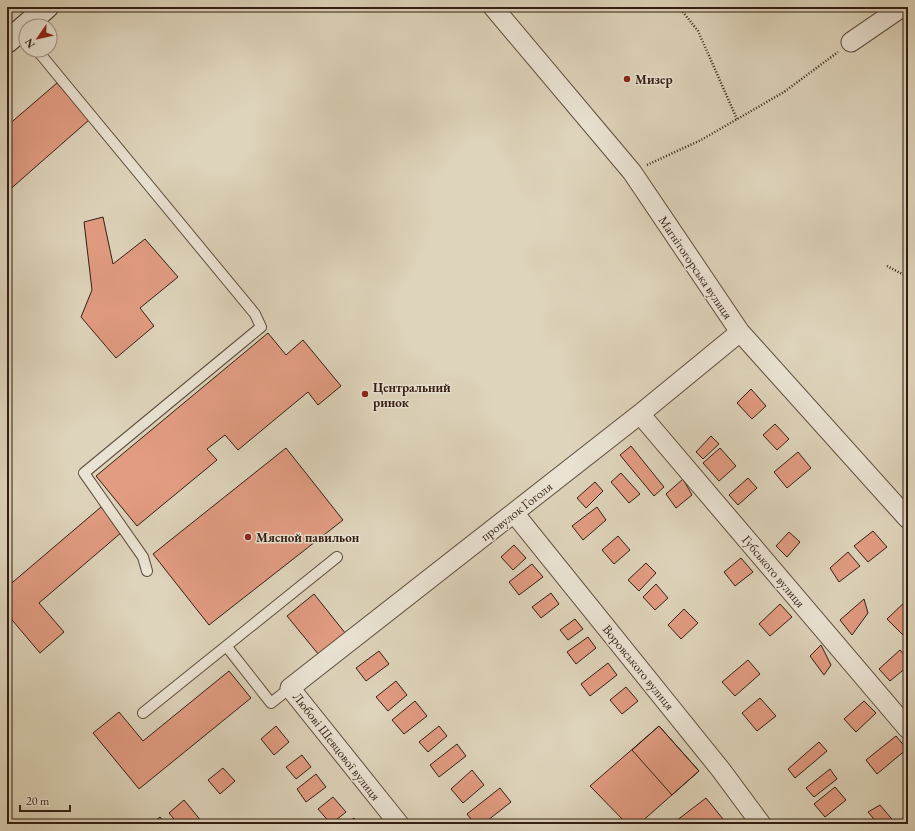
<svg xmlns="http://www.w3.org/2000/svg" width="915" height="831" font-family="'EB Garamond',serif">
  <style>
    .building { fill: #e29c82; stroke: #331e13 }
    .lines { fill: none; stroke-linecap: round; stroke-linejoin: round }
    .lane-casing { stroke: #5e4c3d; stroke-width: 12 }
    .street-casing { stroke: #5e4c3d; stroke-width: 21 }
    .secondary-casing { stroke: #331e13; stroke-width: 24 }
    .path { stroke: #331e13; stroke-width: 2.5; stroke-dasharray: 1 2; stroke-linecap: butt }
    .lane { stroke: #eae3d3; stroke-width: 10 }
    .street { stroke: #eae3d3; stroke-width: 19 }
    .secondary { stroke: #eae3d3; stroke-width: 22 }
    .poi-dot { fill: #8f2418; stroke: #eae3d3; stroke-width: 1.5 }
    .labels { text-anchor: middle; stroke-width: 3; stroke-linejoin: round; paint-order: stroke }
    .poi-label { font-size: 13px; font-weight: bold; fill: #331e13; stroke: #eae3d3; text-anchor: start }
    .street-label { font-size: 13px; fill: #331e13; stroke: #eae3d3 }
  </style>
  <rect width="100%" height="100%" fill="#ded4bb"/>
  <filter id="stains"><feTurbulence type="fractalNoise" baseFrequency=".005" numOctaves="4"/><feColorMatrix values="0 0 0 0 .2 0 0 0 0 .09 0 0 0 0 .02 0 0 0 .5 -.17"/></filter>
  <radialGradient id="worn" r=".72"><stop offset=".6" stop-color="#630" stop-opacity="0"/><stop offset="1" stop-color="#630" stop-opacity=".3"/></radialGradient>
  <path class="building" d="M57 83 89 120 7 192V126Z
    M103 217 113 264 145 239 178 277 140 308 154 326 116 358 81 317 92 290 84 222Z
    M268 333 286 355 303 340 341 386 318 405 308 392 238 450 225 435 207 449 217 460 137 526 96 476Z
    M751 389 766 406 752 419 737 403Z
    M775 424 789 439 777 450 763 435Z
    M711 436 719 444 703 459 696 452Z
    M631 446 664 487 654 496 620 455Z
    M286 448 343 520 209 625 153 554Z
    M720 448 736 466 719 481 703 463Z
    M798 452 811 468 787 488 774 472Z
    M621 473 640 494 629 503 611 482Z
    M748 478 757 488 738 505 729 495Z
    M683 479 692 495 676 508 666 494Z
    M595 482 603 491 586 508 577 498Z
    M101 507 122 532 39 603 64 632 40 653 7 614V587Z
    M597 507 606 520 583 540 572 526Z
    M873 531 887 547 868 562 854 546Z
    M789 532 800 542 787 557 776 546Z
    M618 536 630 550 614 564 602 550Z
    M514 545 526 558 513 570 501 557Z
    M848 552 860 566 839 582 830 568Z
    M741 558 753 572 735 586 724 572Z
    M646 563 656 573 639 591 628 580Z
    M532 564 543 577 519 595 509 582Z
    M656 584 668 598 655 610 643 597Z
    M551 593 559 604 541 618 532 607Z
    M314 594 346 634 319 655 287 616Z
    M864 599 868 613 852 635 840 620Z
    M908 599V629L903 635 887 619Z
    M780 604 792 617 770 636 759 624Z
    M684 609 698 623 681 639 668 625Z
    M575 619 583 629 568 640 560 630Z
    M588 637 596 648 576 664 567 652Z
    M821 645 831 665 824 675 810 656Z
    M900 650 908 659V666L890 681 879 669Z
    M379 651 389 664 366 681 356 668Z
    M748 660 760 674 735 696 722 682Z
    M608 663 617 675 590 696 581 684Z
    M229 671 251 698 139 789 93 733 119 712 143 741Z
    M396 681 407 695 388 711 376 697Z
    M626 687 638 701 622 714 610 700Z
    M760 698 776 716 757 731 742 713Z
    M415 701 427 716 404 734 392 720Z
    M864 701 876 713 856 732 844 719Z
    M276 726 289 742 274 755 261 739Z
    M439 726 447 736 428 752 419 742Z
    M659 726 699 771 672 795 632 750Z
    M659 726 699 771 639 824H627L590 786Z
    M896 736 907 749 877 774 866 760Z
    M819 742 827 751 795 778 788 769Z
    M457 744 466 756 439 777 430 765Z
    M302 755 311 767 296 779 286 767Z
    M223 768 235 781 220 794 208 780Z
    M830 769 837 779 814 797 806 788Z
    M472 770 484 785 463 803 451 789Z
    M316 774 326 787 306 802 297 789Z
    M835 787 846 800 825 817 814 804Z
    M500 788 511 802 483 824H475L467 814Z
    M333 797 346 812 331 824 318 809Z
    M706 798 723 819 716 824H672Z
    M184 800 202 822 200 824H178L169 813Z
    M880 805 896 824H878L868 812Z
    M160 817 166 824H151Z
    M354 818 359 824H346Z"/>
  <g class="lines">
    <g class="lane-casing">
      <path id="lane" d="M37 50 255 314 261 327 84 473 143 557 147 571
        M227 647 271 703 290 688
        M143 713 337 557"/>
    </g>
    <g class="street-casing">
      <path id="street" d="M493 7 632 172 740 332 908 519
        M851 42 902 7
        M640 414 908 729
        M514 513 721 770 761 824
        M399 824 290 688 640 414 740 332"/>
    </g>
    <g class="secondary-casing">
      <path id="secondary" d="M7 42 47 7"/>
    </g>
    <path class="path" d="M679 7 698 31 737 119
      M647 165 701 140 784 92 838 52
      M887 266 908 277"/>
    <use href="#lane" class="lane"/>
    <use href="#street" class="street"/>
    <use href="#secondary" class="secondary"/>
  </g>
  <g class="poi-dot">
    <circle cx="627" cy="79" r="4"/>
    <circle cx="365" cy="394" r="4"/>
    <circle cx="248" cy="537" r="4"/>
  </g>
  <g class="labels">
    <g class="poi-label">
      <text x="635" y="84">Мизер</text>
      <text x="373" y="392">Центральний<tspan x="373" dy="15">ринок</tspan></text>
      <text x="256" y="542">Мясной павильон</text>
    </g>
    <g class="street-label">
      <text transform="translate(696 267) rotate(56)" y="5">Магнітогорська вулиця</text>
      <text transform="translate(516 511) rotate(-38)" y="5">провулок Гоголя</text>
      <text transform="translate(774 571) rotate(50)" y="5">Губського вулиця</text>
      <text transform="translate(639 667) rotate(51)" y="5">Воровського вулиця</text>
      <text transform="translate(337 746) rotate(52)" y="5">Любові Шевцової вулиця</text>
    </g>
  </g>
  <rect width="915" height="831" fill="none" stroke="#ded4bb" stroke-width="24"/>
  <rect x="8" y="8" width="899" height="815" fill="none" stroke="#331e13" stroke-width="2"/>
  <rect x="12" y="12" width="891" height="807" fill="none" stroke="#331e13"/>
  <g transform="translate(38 38) rotate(236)"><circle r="19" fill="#eae3d3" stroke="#a19486"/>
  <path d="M0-3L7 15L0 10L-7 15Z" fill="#8f2418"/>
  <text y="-6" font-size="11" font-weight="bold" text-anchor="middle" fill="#331e13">N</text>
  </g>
  <path d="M20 805v6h50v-6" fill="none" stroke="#331e13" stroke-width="2"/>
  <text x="26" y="805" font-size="12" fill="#331e13" stroke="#eae3d3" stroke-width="3" paint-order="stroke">20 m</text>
  <rect width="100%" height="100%" filter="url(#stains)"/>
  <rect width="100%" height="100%" fill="url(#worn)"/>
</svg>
